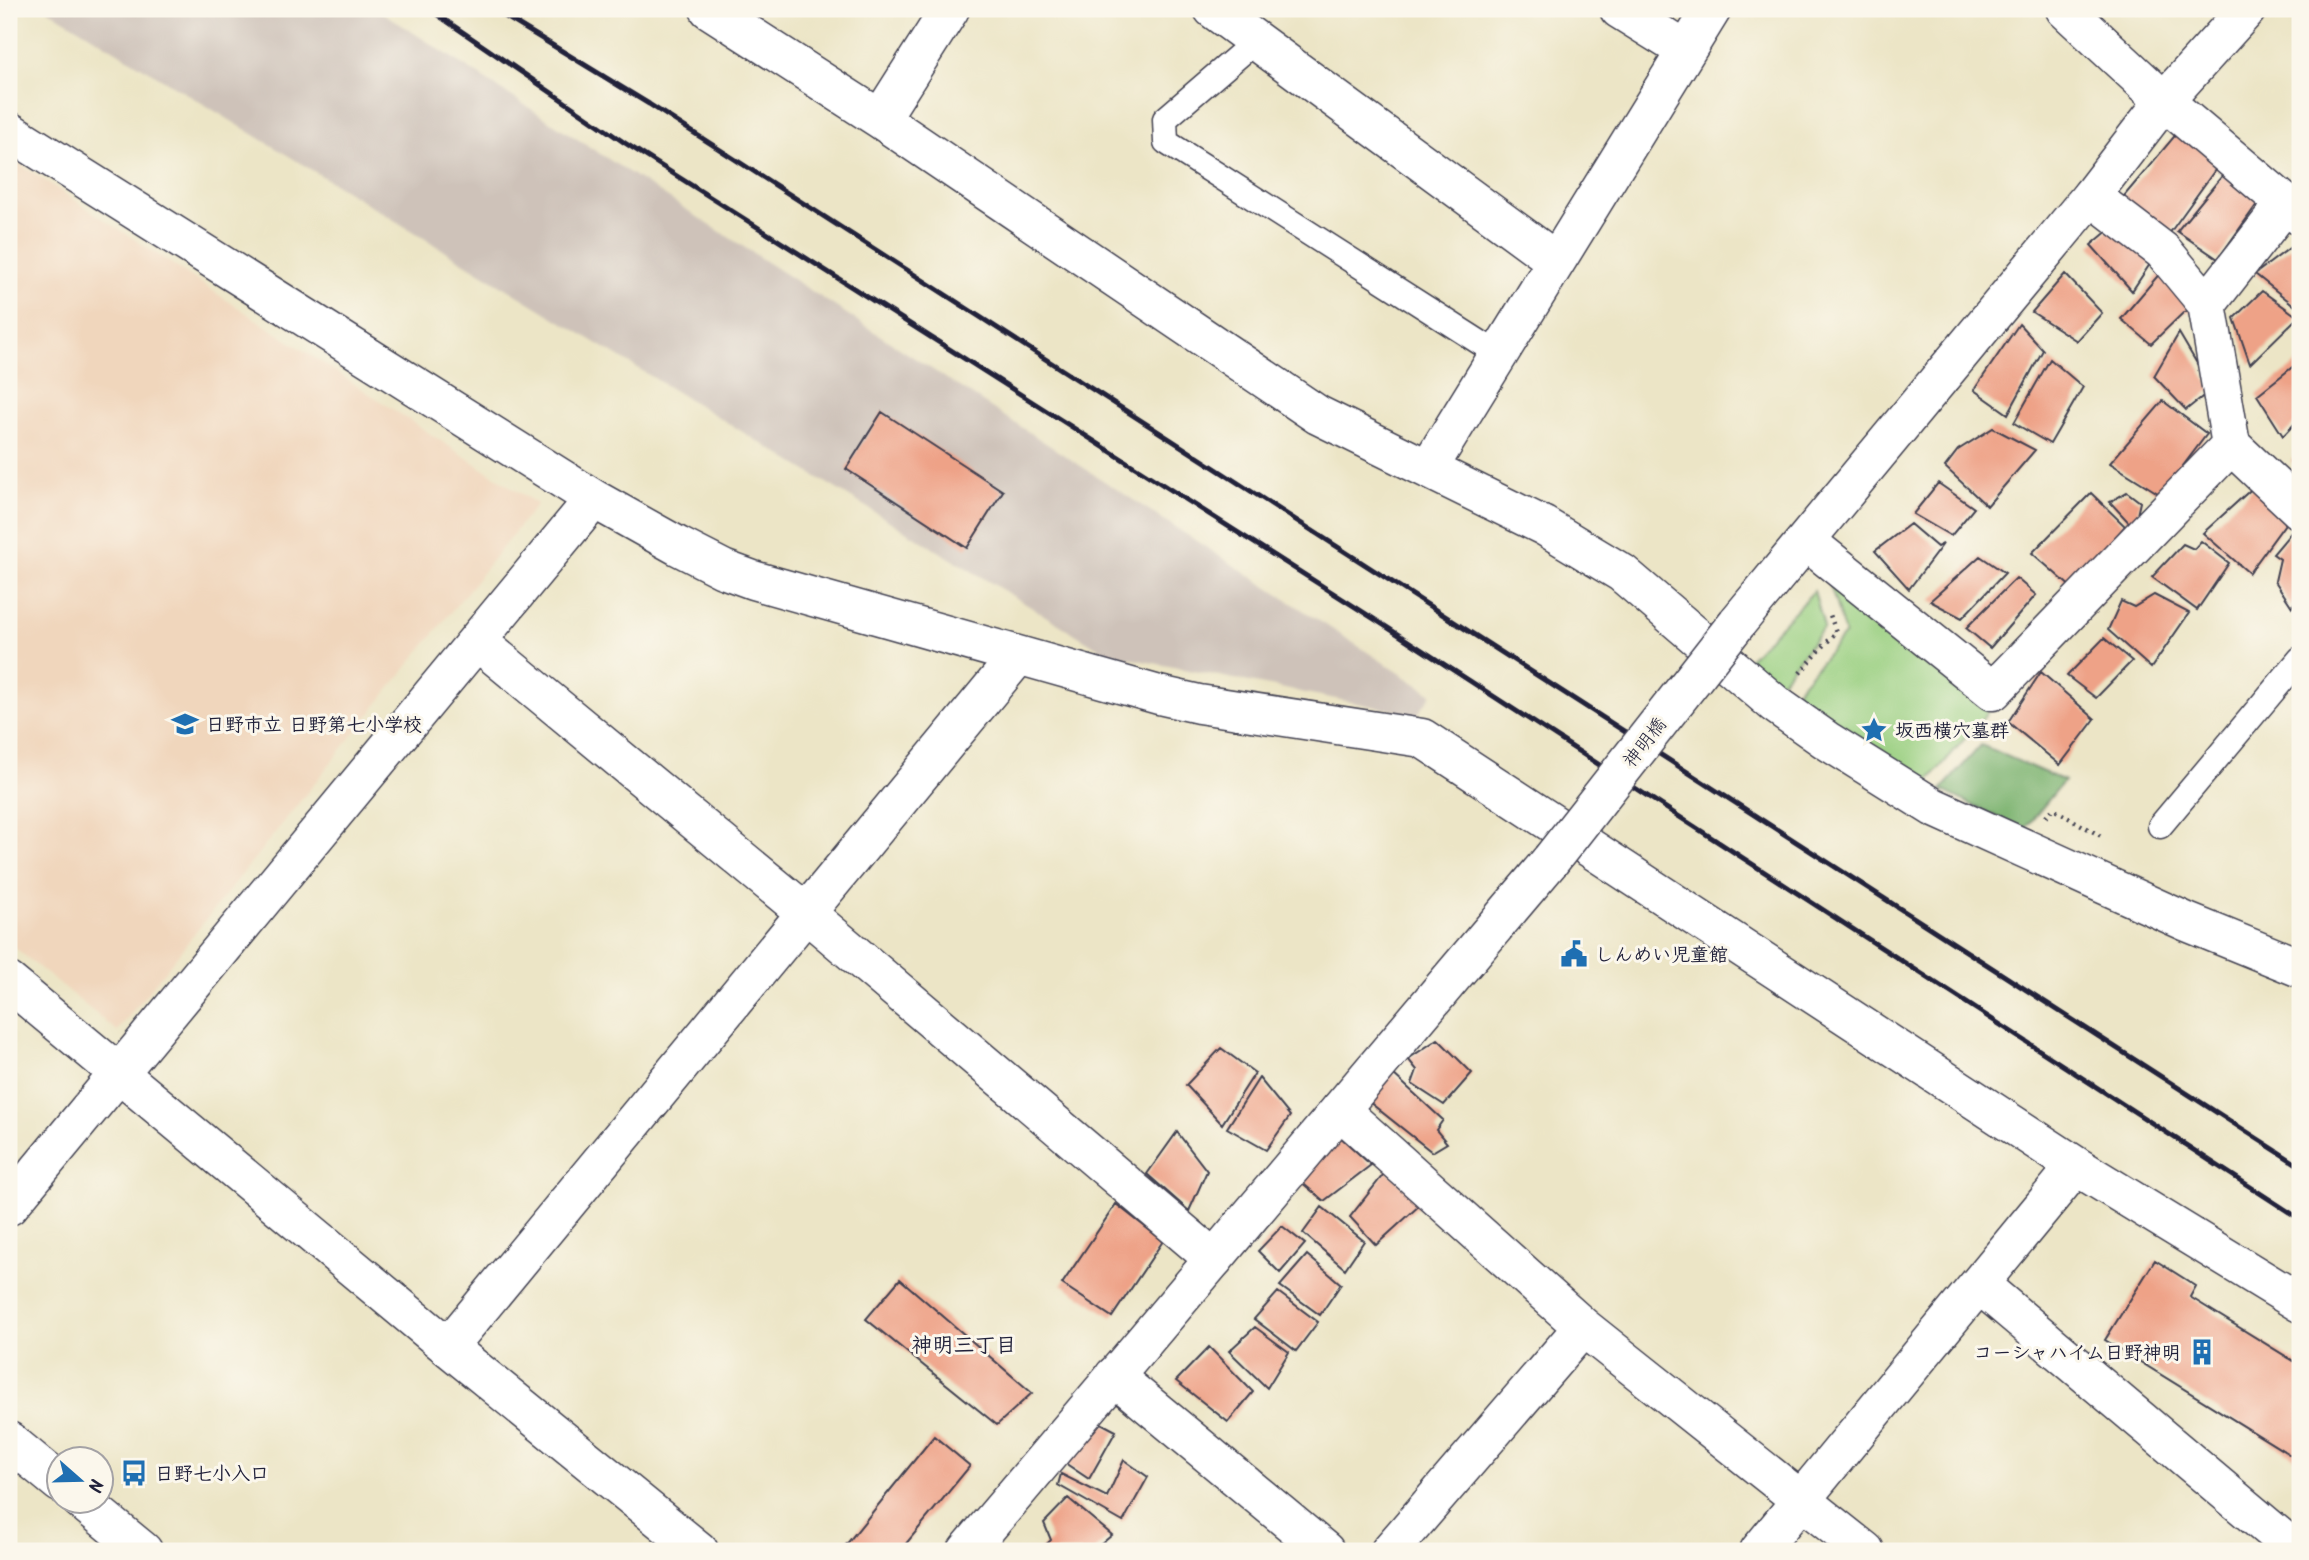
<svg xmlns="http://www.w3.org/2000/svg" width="2309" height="1560" font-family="Kalam,'Klee One',sans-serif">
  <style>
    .built { fill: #f0d6bc }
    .industrial { fill: #cec2b9 }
    .green { fill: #99cf80; stroke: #5e785e; stroke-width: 2 }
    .forest { fill: #7ab26e; stroke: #4e6a54; stroke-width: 2 }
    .building { fill: #eea287 }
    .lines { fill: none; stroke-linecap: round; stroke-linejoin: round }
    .service-casing { stroke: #403f50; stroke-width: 27 }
    .minor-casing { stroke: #403f50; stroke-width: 41 }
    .tertiary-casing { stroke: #403f50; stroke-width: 41 }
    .path { stroke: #403f50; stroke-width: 4.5; stroke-dasharray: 2 5; stroke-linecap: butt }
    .service { stroke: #fff; stroke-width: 24 }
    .minor { stroke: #fff; stroke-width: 38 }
    .tertiary { stroke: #fff; stroke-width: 38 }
    .rail { stroke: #22223b; stroke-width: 5 }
    .tertiary-bridge-casing { stroke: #403f50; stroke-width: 41; stroke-linecap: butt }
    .tertiary-bridge { stroke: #fff; stroke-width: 38 }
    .labels { text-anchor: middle; stroke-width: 6; stroke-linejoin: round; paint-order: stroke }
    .poi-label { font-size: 19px; font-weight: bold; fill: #22223b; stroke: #fbf7ec; text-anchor: start }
    .street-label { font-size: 19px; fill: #22223b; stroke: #fbf7ec }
    .neighbourhood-label { font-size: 21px; font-weight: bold; fill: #22223b; stroke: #fbf7ec }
  </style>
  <rect width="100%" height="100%" fill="#fbf7ec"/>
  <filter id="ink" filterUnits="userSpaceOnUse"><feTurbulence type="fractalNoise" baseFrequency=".0143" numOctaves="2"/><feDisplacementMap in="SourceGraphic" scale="14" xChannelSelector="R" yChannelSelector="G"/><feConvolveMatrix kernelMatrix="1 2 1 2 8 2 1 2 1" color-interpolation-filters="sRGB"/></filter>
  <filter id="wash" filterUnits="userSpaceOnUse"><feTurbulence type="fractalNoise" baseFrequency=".00686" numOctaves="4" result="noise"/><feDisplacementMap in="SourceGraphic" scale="28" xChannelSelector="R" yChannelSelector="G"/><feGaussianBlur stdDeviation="1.57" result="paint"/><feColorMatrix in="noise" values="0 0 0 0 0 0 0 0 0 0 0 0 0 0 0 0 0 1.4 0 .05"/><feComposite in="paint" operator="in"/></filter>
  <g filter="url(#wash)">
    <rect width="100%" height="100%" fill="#ece5c6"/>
    <path class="built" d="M9 157 537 504 117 1031 9 943Z"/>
    <path class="industrial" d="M47 9H377L1432 694 1417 715 1108 654Z"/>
    <path class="green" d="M1823 562 1997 701 1925 785 1786 702 1845 634Z
      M1814 591 1824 627 1774 690 1745 663Z"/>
    <path class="forest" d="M1981 745 2064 781 2024 830 1941 790Z"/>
    <g id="blocks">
      <path class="building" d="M2178 132 2220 163 2169 234 2119 202Z
        M2227 170 2262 197 2218 259 2177 231Z
        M2116 224 2156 255 2132 291 2091 245Z
        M2300 240V310L2255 274Z
        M2161 272 2194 311 2184 312 2151 344 2121 319Z
        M2065 274 2102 313 2077 341 2032 312Z
        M2262 291 2298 317 2250 364 2234 318Z
        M2019 324 2043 350 2008 414 1974 390Z
        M2179 333 2212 389 2186 410 2154 376Z
        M2050 359 2083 387 2050 444 2014 423Z
        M2300 361V418L2283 436 2257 395Z
        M2163 401 2207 434 2161 495 2110 463Z
        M882 412 1003 491 967 548 846 469Z
        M1993 428 2035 450 1987 506 1945 467 1958 450Z
        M2300 450V469L2291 461Z
        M1938 483 1974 508 1951 536 1913 514Z
        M2257 484 2290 517 2249 573 2203 533Z
        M2127 492 2140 502 2134 528 2110 502Z
        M2091 493 2125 526 2072 588 2032 553Z
        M1910 524 1937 547 1943 544 1909 589 1875 551Z
        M2294 529 2300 533V594L2292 607 2275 581 2280 559 2273 554Z
        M2201 541 2229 563 2197 610 2152 577 2183 544 2194 549Z
        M1980 556 2005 573 1962 618 1930 601Z
        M2016 578 2036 595 1990 648 1966 628Z
        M2154 595 2189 613 2151 668 2108 630 2121 601 2134 607Z
        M2104 638 2132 661 2096 698 2067 676Z
        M2041 672 2095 719 2060 765 2008 722Z
        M1438 1039 1472 1073 1444 1105 1412 1084 1417 1070 1408 1059Z
        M1221 1048 1255 1073 1222 1124 1186 1085Z
        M1392 1073 1443 1120 1436 1130 1447 1143 1432 1152 1368 1101Z
        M1259 1078 1290 1116 1266 1150 1227 1128Z
        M1177 1132 1207 1171 1189 1211 1147 1174Z
        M1338 1135 1371 1165 1324 1201 1300 1181Z
        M1387 1170 1421 1204 1376 1245 1350 1217Z
        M1116 1204 1163 1241 1112 1317 1062 1284Z
        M1322 1207 1364 1241 1345 1269 1303 1233Z
        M1282 1226 1305 1244 1280 1273 1258 1251Z
        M1307 1255 1341 1284 1320 1315 1280 1286Z
        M2155 1260 2196 1286 2190 1297 2300 1365V1461L2105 1340Z
        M900 1279 1032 1393 997 1425 866 1319Z
        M1278 1292 1318 1322 1296 1351 1254 1319Z
        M1255 1327 1289 1352 1267 1388 1229 1351Z
        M1209 1347 1253 1392 1228 1422 1176 1381Z
        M1095 1420 1116 1431 1089 1479 1062 1461Z
        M934 1436 970 1466 900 1551H841Z
        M1124 1460 1148 1477 1123 1522 1058 1485 1061 1474 1107 1497Z
        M1068 1498 1112 1535 1093 1551H1039L1051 1540 1044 1523Z"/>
    </g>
  </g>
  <g filter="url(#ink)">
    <use href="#blocks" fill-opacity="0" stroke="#403f50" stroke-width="2"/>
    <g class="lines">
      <g class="service-casing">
        <path id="service" d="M1257 40 1165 119 1166 142 1498 354
          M2160 826 2300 659"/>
      </g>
      <g class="minor-casing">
        <path id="minor" d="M709 9 880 119 1318 415 1544 526 1622 573 1775 704 1826 740 1933 807 2187 922 2300 968
          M1213 9 1556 261
          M1619 9 1685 50
          M2065 9 2164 101 2300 216
          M880 119 950 9
          M9 131 594 499 678 546 723 569 753 580 1159 695 1199 704 1422 738 2076 1166 2300 1303
          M2207 304 2286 203
          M2231 445 2300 510
          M1428 469 1712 9
          M1806 541 1993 691 2231 445 2207 304 2163 251 2091 196
          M477 641 805 912 1214 1259
          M9 982 448 1347 699 1551
          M1340 1110 1583 1327 1865 1551
          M9 1206 594 499
          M1979 1284 2296 1551
          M448 1347 1018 656
          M1114 1376 1325 1551
          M1390 1551 1583 1327
          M1759 1551 2076 1166"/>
      </g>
      <g class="tertiary-casing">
        <path id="tertiary" d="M1737 623 2091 196 2164 101 2247 9
          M9 1441 60 1483
          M81 1500 143 1551
          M967 1551 1551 860"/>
      </g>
      <path class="path" d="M1800 673 1836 632 1829 612
        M2046 817 2053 809 2101 836"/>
      <use href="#service" class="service"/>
      <use href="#minor" class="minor"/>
      <use href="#tertiary" class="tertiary"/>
      <path class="rail" d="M429 9 625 143 1382 624 2300 1219
        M493 9 649 104 2300 1166"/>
      <g class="tertiary-bridge-casing">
        <path id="tertiary-bridge" d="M1551 860 1737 623"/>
      </g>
      <use href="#tertiary-bridge" class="tertiary-bridge"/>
    </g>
  </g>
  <defs>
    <g id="school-bare" transform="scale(2.1)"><path d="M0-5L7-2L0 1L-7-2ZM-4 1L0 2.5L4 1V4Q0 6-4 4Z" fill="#1f6fb2" stroke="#fbf7ec" stroke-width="2.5" paint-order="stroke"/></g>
    <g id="sight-bare" transform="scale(2.1)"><path d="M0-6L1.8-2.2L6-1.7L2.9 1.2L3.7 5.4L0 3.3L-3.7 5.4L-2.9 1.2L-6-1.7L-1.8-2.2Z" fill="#1f6fb2" stroke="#fbf7ec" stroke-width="2.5" paint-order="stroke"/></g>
    <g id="civic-bare" transform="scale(2.1)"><path d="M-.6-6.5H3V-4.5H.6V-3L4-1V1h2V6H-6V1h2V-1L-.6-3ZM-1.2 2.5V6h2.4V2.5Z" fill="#1f6fb2" stroke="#fbf7ec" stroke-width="2.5" paint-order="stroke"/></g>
    <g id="building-bare" transform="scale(2.1)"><path d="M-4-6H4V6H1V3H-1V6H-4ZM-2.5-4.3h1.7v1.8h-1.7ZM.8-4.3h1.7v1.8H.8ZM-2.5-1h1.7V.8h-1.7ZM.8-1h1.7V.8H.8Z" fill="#1f6fb2" stroke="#fbf7ec" stroke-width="2.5" paint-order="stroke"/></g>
    <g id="bus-bare" transform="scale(2.1)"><path d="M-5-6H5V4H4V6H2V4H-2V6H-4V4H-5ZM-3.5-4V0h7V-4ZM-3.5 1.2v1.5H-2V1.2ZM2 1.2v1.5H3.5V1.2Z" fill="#1f6fb2" stroke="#fbf7ec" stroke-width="2.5" paint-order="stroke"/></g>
  </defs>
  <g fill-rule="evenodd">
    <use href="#school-bare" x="185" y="724"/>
    <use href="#sight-bare" x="1874" y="730"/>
    <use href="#civic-bare" x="1574" y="954"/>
    <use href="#building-bare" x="2202" y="1352"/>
    <use href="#bus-bare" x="134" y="1473"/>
  </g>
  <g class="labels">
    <g class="poi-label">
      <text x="206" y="731">日野市立 日野第七小学校</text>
      <text x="1895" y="737">坂西横穴墓群</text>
      <text x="1595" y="961">しんめい児童館</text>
      <text x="2181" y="1359" text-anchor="end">コーシャハイム日野神明</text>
      <text x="155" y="1480">日野七小入口</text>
    </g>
    <g class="street-label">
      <text transform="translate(1644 742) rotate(-52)" y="7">神明橋</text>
    </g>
    <g class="neighbourhood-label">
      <text x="964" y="1352">神明三丁目</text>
    </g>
  </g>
  <rect width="2309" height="1560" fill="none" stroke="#fbf7ec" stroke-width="35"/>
  <g transform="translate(80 1480) rotate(110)"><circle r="33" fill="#fbf7ec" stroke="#a4a2a5" stroke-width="2"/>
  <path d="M0-5L12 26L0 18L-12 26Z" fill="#1f6fb2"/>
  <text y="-10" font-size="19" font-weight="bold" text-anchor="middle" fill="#22223b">N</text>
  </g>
</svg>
